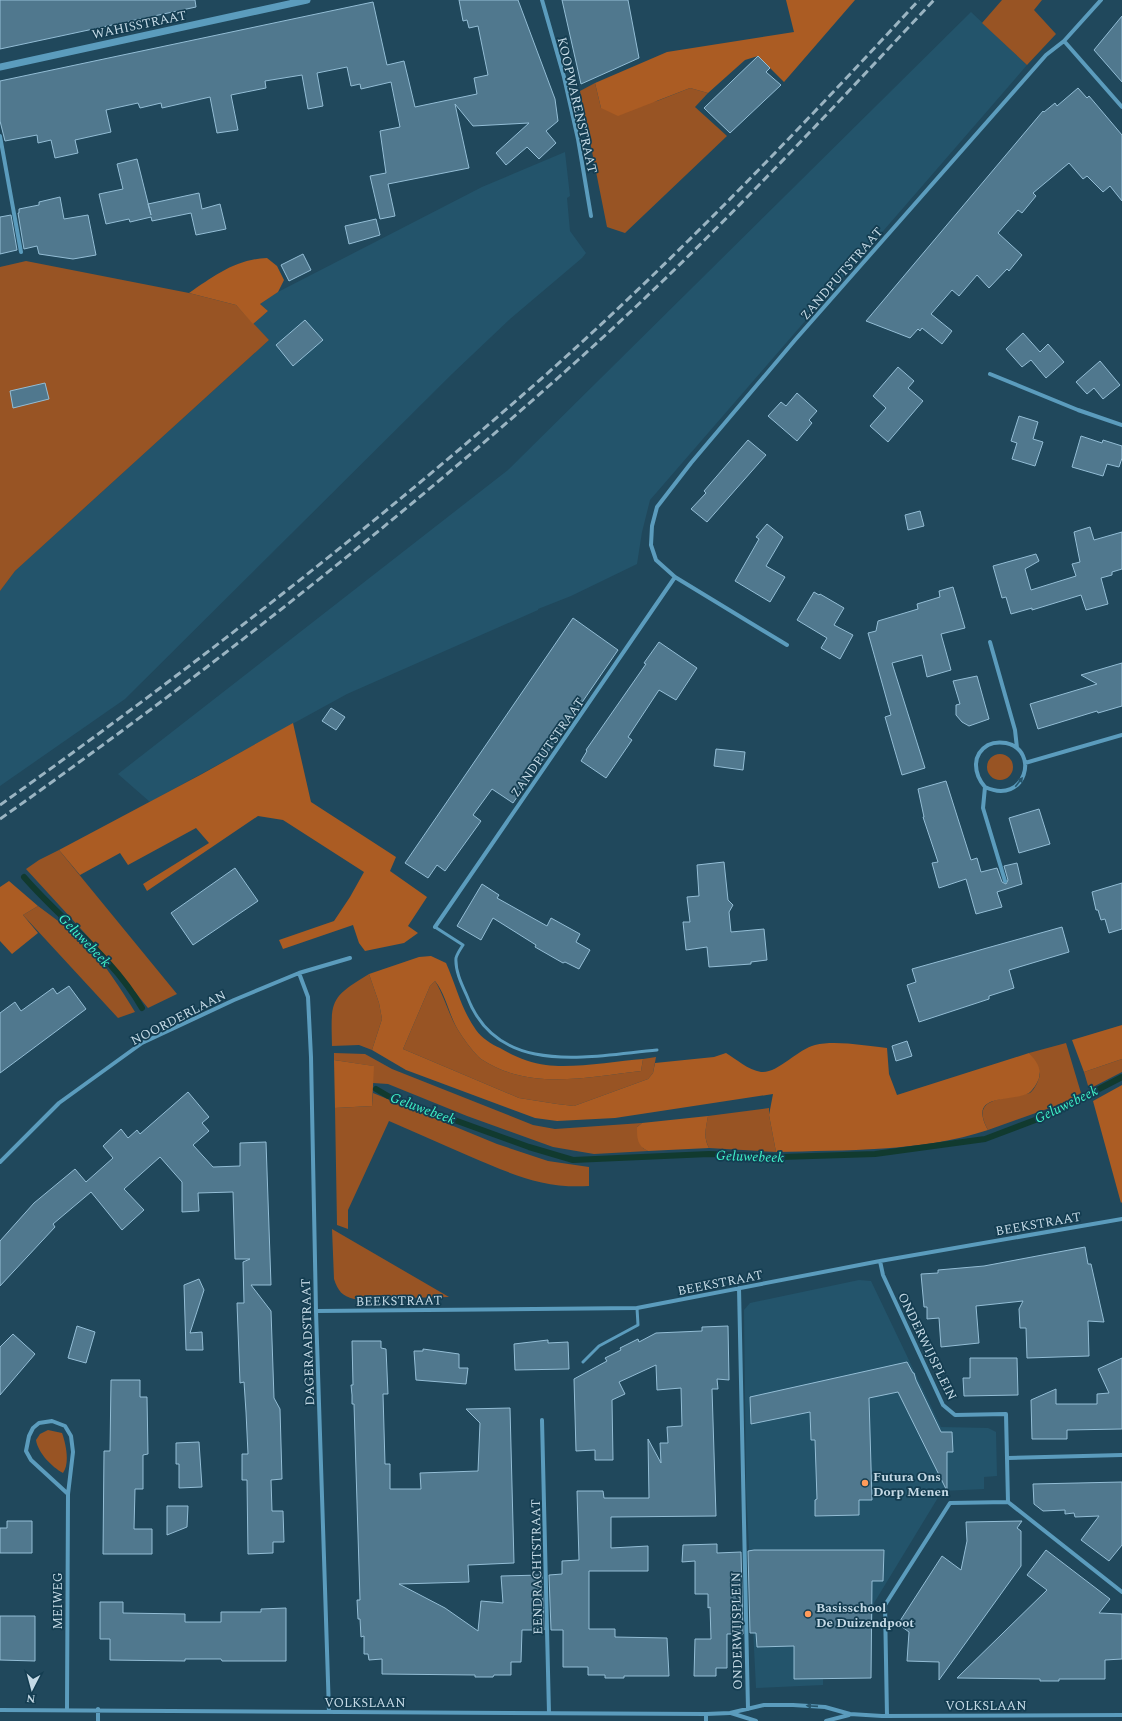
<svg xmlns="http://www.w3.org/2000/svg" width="1122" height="1721" font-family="Spectral,serif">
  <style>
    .built { fill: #23546b }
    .green { fill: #985424 }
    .forest { fill: #ab5c23 }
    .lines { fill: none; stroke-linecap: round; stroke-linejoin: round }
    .stream { stroke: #113a2f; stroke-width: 6 }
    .building { fill: #50788e; stroke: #93bdd5 }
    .service { stroke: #5b9cbd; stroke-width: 3 }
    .minor { stroke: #5b9cbd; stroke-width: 4 }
    .tertiary { stroke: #5b9cbd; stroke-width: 7 }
    .rail { stroke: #9ab4c2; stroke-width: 3; stroke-dasharray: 8 4; stroke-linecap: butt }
    .oneway { fill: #26556c }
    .poi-dot { fill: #ff9b5a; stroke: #143d51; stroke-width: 1.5 }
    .labels { text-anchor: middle; stroke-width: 3.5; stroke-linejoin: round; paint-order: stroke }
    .street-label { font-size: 13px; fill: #c5dae6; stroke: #143d51 }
    .poi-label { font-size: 13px; font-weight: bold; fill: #c5dae6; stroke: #143d51; text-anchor: start }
    .water-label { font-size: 14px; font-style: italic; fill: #3ff3c8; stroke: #143d51 }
  </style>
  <rect width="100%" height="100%" fill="#20485c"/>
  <path class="built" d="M971 12 1027 65 650 500 642 532 637 564 571 596 538 609V610L347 694 150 802 118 774 508 470Z
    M565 152 570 196 567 198 570 231 586 253 582 258 510 319 453 373 125 699 0 786V591L15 571 269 340 253 324 268 311 260 304 278 292 482 187Z
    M859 1280 871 1281 941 1427 988 1428 996 1432 997 1476 984 1477V1489L942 1491 874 1603 872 1623 823 1622V1685L756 1688 746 1488 744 1310 750 1303Z"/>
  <path class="green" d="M1002 0H1042L1034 10 1056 34 1027 65 982 23Z
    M595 83 601 108 657 101 690 88 708 93 695 107 727 136 625 233 607 227 580 91Z
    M26 261 189 293 236 305 269 340 15 571 0 591V267Z
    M987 767a13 13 0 1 1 26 0a13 13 0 1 1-26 0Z
    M59 850 177 994 148 1008 103 953 26 869 39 860Z
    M38 906C54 918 71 930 86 944 105 964 121 989 135 1012L118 1018 23 915Z
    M369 974 379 1003 382 1019 372 1050 359 1045 332 1046C331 1001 329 998 369 974Z
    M435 981C445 997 449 1017 460 1033 465 1041 474 1053 481 1059 529 1091 588 1077 641 1071L643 1059 656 1057 653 1073 648 1079 574 1106 557 1104 519 1098 403 1049 430 986Z
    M1066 1043 1081 1093 1061 1104 988 1130C971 1099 998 1100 1020 1095 1023 1094 1027 1094 1030 1093 1035 1089 1039 1080 1040 1074L1032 1057 1029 1053Z
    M334 1053 365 1054 392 1069 533 1125 555 1129 642 1123 637 1127 643 1148 648 1151 594 1154 553 1147 467 1116 388 1084 373 1083V1066L334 1060Z
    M1122 1059V1072L1089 1089 1084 1072Z
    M373 1093 497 1144 548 1161 589 1167V1186C543 1189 509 1173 469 1156 442 1144 416 1133 389 1121L348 1210V1229L337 1225 335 1108 372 1106Z
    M769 1108V1115L776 1152 709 1148C703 1137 706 1127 708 1116Z
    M332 1229 449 1297 354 1299C342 1296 338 1291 334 1279Z
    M48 1430 62 1433C66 1444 70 1463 63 1473 52 1467 38 1453 36 1440L40 1434Z"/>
  <path class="forest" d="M786 0H855L784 82 758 56 745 60 708 93 690 88 618 116 601 108 595 83 667 52 794 32Z
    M267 258 277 266 284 280 278 292 260 304 268 311 253 324 236 305 189 293C214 276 236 259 267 258Z
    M293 723 311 802 396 857 390 871 427 897 408 926 418 933 404 943 365 951 359 943 353 925 283 949 279 940 334 921 350 897 364 872 283 820 258 816 147 891 143 884 209 843 196 828 128 865 120 853 80 875 59 850 202 774Z
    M9 881 38 906 23 915 38 933 12 954 0 941V887Z
    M431 956 446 963C456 985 461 1009 476 1030 482 1038 491 1044 500 1048 513 1056 530 1063 546 1065 573 1069 615 1061 643 1059L641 1071C588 1077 529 1091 481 1059 474 1053 465 1041 460 1033 449 1017 447 996 435 981L430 986 403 1049 519 1098 557 1104 574 1106 648 1079 653 1073 655 1063 714 1057 726 1053C736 1059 748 1070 761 1072 777 1074 798 1049 815 1045 836 1040 866 1046 887 1048L889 1074 897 1095 1029 1053C1035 1059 1042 1068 1039 1078 1038 1082 1033 1090 1029 1093 1010 1103 967 1092 988 1130 922 1152 845 1150 776 1152L769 1115 773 1094 615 1118 557 1121 535 1118 406 1070 372 1050 382 1019 379 1003 369 974 419 957Z
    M1122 1025V1059L1084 1072 1072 1040Z
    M334 1060 374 1066 372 1106 335 1108Z
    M1122 1085V1202L1121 1203 1093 1101Z
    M708 1116C706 1128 703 1137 709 1148L648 1151C637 1146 637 1138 637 1127L642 1123Z"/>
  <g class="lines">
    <path class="stream" d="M24 877C62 921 112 956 142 1008
      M376 1089 388 1096 529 1147 573 1160 709 1154 781 1157 875 1154 985 1139 1051 1114 1122 1077"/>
  </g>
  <path class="building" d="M0 0H195L196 7 0 49Z
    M459 0H518L555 99 558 121 546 131 556 143 539 159 527 147 506 165 496 153 529 123 473 126 455 104 469 168 388 184 395 216 380 219 370 176 386 173 380 131 400 127 391 82 361 89 360 84 351 86 347 67 317 73 323 106 308 109 302 75 265 81 266 88 231 95 238 130 217 133 210 97 162 108 161 103 140 108 138 103 106 110 111 132 75 140 78 153 55 158 51 140 38 143 37 135 5 141 0 121V81L373 2 387 65 404 61 415 107 477 94 474 78 488 75 478 26 469 28 467 20 463 21Z
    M562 0H628L639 58 581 84Z
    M1122 16V82L1094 50Z
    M758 56 770 68 766 72 781 85 730 133 704 108Z
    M1078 88 1087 98 1089 96 1122 135V201L1110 186 1103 192 1087 176 1083 179 1069 163 1033 193 1036 196 1022 213 1018 210 998 233 1022 255 1009 271 1007 269 989 288 977 275 959 296 952 290 931 314 952 331 942 344 922 328 920 331 918 329 910 338 866 321 1043 111 1044 112 1055 103 1057 106Z
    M137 159 151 215 148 204 199 193 202 209 220 204 226 229 196 235 191 213 152 221 151 217 130 222 129 219 106 224 99 194 123 189 117 164Z
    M60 197 64 219 88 215 96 255 73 259 39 254 37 246 24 249 18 213H19V209L39 205V202Z
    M11 215 17 250 0 254V217Z
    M376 219 380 235 349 244 345 226Z
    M303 254 311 270 289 281 281 265Z
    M305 320 323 340 293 366 276 345Z
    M1023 333 1040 352 1048 344 1064 362 1046 378 1031 360 1022 367 1006 349Z
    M1100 361 1120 385 1103 399 1094 388 1087 394 1076 382Z
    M898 367 914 381 908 388 923 401 888 442 870 426 886 408 873 396Z
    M45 383 49 399 13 408 10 391Z
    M797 393 817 411 809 420 812 423 797 441 768 416 781 402 786 406Z
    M1019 416 1038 422 1033 439 1043 442 1035 466 1012 459 1017 443 1011 441Z
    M1081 436 1102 443 1103 440 1122 446V458L1119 467 1107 464 1103 476 1072 467Z
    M748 440 766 455 707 522 691 509 706 493 704 491Z
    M920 511 924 526 908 530 905 515Z
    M767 524 783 537 766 566 785 577 770 602 735 581 759 539 756 537Z
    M1090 527 1094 540 1122 532V569L1112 572V575L1101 578 1108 604 1086 610 1081 595 1032 610V608L1011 614 1006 597 1002 598 993 566 1036 554 1039 561 1025 569 1031 590 1076 576 1072 564 1080 562 1074 532Z
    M953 587 965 628 941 634 951 670 927 677 922 655 892 663 925 768 902 775 885 717 891 715 868 633 876 631 878 621 918 609 917 604 940 597 939 591Z
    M814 592 819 595 820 594 844 608 834 625 853 635 840 659 821 648 827 638 797 620Z
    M573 618 618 650 513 803 492 789 473 815 481 821 445 871 437 865 428 878 405 863Z
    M659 642 697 668 676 700 659 690 628 737 632 740 606 778 581 761 587 751 586 750 646 664 644 663Z
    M1122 663V706L1098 713 1097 711 1038 729 1030 704 1097 684 1081 675Z
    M977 676 989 719 969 726 962 722 956 715V705L960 704 953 681Z
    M331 708 345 717 336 730 322 721Z
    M716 749 745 752 743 770 714 766Z
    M946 781 971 860 977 858 981 872 997 868 1002 882 1006 884 1008 880 1004 866 1017 863 1022 884 997 892 1002 907 976 914 966 879 939 888 932 863 938 862 923 817H924L918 789Z
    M1039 809 1050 844 1019 853 1009 818Z
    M724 862 728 900 733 905 729 912 731 932 764 929 767 960 751 962V964L709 967 707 947 686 950 683 922H690L687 897 699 896 697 865Z
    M235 868 258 901 193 945 171 913Z
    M1122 883V929L1109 933 1105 919 1101 920 1098 910H1096L1092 892Z
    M482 884 499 895 497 898 547 926 551 918 580 934 576 942 590 950 579 969 565 962 563 963 535 947 536 945 493 918 481 940 457 926Z
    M1062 927 1069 952 1009 970 1014 988 989 996V999L919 1022 907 985 916 982 912 969Z
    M69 986 86 1009 0 1073V1013L15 1002 21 1011 53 988 57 994Z
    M907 1041 912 1056 896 1061 892 1046Z
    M188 1092 209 1117 202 1123 209 1131 193 1145 213 1167 240 1166V1143L266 1142 271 1285H251L271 1311 274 1398 280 1409 282 1479 271 1480 272 1511H283L284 1542H273V1553L248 1554 247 1480H242V1454H248L246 1412 244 1382 240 1383 237 1303H244L243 1262 250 1259H235L233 1192 198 1193 199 1211 182 1212V1182L160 1157 124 1189 144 1210 122 1230 91 1192 53 1224 55 1227 0 1286V1241L34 1203 75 1169 86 1182 113 1158 103 1146 121 1129 128 1138 137 1130 140 1134Z
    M1085 1247 1088 1264H1091L1104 1322 1088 1321 1089 1356 1027 1358 1026 1328H1020L1019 1309 1023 1301 976 1306 979 1343 941 1347 939 1318 927 1319V1307H924L921 1274 938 1273V1270L984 1266Z
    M199 1279 204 1290 190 1333 202 1332 203 1350H186L184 1285Z
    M77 1326 95 1332 86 1363 68 1358Z
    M728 1326 729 1380 717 1379 718 1389H712L716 1516 611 1517V1548L648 1546V1571H589V1629H615V1637L667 1638 669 1676H624V1678H605V1675H588V1667H563V1630H551L549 1575 562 1574V1561L579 1560 577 1491H603L604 1498H649L648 1439 661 1463 660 1443H668L667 1427 682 1426 681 1388 657 1390 656 1365 619 1382 625 1394 612 1400 613 1460H595V1450L576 1451 574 1379 607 1361 605 1358 621 1350 620 1348 638 1339 639 1342 656 1333 702 1331V1327Z
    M13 1334 35 1354 0 1395V1347Z
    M548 1340V1343L568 1342 569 1369 515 1370 514 1344Z
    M352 1341H381V1348L386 1349 388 1394H383L385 1464H390V1489H421L420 1473 478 1471 480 1423 466 1409 510 1408 514 1563 468 1565 469 1582 399 1584 445 1608 478 1631 481 1601 503 1603 501 1576 542 1575 544 1630H522L521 1662H511V1675H494L493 1677H475V1675L382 1674V1659L369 1660 368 1654H364V1636L361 1637 360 1619H358L357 1600H360L354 1404H352V1395L351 1385H353Z
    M423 1349 459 1354V1368H468L466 1384 416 1380 414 1351H423Z
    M970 1358H1017L1018 1395 964 1396 963 1378H970Z
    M1122 1358V1429L1067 1430V1439H1032L1031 1400 1056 1389V1404H1097V1394L1109 1393 1098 1369Z
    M907 1362 913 1373H914L916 1380 941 1432H952L953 1452H947V1491L898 1392 869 1398 872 1500H859V1515L815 1516V1500L817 1499 815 1440H811L810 1412 751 1424 750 1397Z
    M111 1380H140V1397H147L148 1454 143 1455V1489H135L134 1529H152V1554H103L104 1451H110Z
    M199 1442 202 1487 179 1488V1464H176V1443Z
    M1122 1482V1545L1109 1561 1081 1540 1099 1516 1075 1517 1074 1513 1065 1514V1510L1043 1511 1034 1504 1033 1484Z
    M167 1506H188L187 1527 167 1535Z
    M7 1521H32V1553H0V1528H7Z
    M1022 1521 1017 1528 1021 1531V1566L939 1680V1662L907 1661 909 1632 898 1624 942 1556 961 1570 967 1541 966 1522Z
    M717 1544V1553L741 1552 743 1634H727V1668H716V1676H694L695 1639H711L710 1607 708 1608V1594H695V1561L682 1562 683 1545Z
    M754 1550H884L883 1581H872L871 1678 794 1679V1646L757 1647 756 1633H750L748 1551Z
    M1046 1550 1110 1599 1099 1613 1122 1614V1659L1105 1660V1679H1059V1681H1040V1679L957 1678 1047 1590 1027 1575Z
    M100 1602H123V1613L185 1614V1622H221V1612H261V1609L286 1608V1661H222L221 1659H185V1661L110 1660V1639H100Z
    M0 1616H35V1661L0 1660Z"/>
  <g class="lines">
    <path class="service" d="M435 927 463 945C461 948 457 954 456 958 455 971 462 985 467 996 497 1078 589 1056 657 1050
      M583 1362 599 1346 638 1325 637 1308"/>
    <path class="minor" d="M542 0 564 77 578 139 591 216
      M1064 41 1122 107
      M0 136 21 252
      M990 374 1078 410 1122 425
      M990 642 1015 730 1017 748
      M787 645 675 577 656 560 651 545 652 526 657 507 691 463 795 340 1046 55 1064 41 1101 0
      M1025 763 1122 735
      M985 787C1026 806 1040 750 1006 743 1000 742 994 742 988 745 971 755 974 774 985 787L983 808 1005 881
      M435 927 675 577
      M299 973 308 997 311 1057 316 1311 329 1712
      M0 1162 59 1103 142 1043 234 1000 299 973 350 958
      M880 1261 883 1275 943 1405 955 1415 1006 1414 1008 1502 950 1503 885 1605 887 1716
      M739 1288 748 1709
      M316 1311 637 1308 880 1261 1122 1219
      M542 1420 549 1713
      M1008 1458 1122 1455
      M1008 1502 1122 1592
      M67 1709 68 1494 73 1452 71 1436 65 1426 52 1421 39 1423 33 1428 29 1436 26 1451 31 1460 68 1494
      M98 1709V1721
      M0 1710 706 1714 730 1713 764 1705H793L825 1707 850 1714 882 1716 1122 1715
      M731 1713 756 1721
      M706 1714V1721
      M826 1721 849 1715"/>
    <path class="tertiary" d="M0 67 307 0"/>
    <path class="rail" d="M0 805C187 672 369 530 541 379 674 261 798 131 919 0
      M0 819C201 677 395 524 578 360 704 247 819 123 934 0"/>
  </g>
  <defs><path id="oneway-solid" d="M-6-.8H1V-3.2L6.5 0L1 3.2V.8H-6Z"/></defs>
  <g class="oneway">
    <use href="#oneway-solid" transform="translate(1019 782) rotate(-52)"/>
    <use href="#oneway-solid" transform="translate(812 1706) rotate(-176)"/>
  </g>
  <g class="poi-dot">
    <circle cx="865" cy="1483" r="4"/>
    <circle cx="808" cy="1614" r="4"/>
  </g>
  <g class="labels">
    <g class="street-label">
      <text transform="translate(139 24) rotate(-12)" y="5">WAHISSTRAAT</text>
      <text transform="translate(578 105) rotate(77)" y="5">KOOPWARENSTRAAT</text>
      <text transform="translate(841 273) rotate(-49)" y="5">ZANDPUTSTRAAT</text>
      <text transform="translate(547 747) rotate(-55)" y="5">ZANDPUTSTRAAT</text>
      <text transform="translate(178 1017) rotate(-27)" y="5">NOORDERLAAN</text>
      <text transform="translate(1038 1223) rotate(-10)" y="5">BEEKSTRAAT</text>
      <text transform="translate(720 1282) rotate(-11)" y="5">BEEKSTRAAT</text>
      <text transform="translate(399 1300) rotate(-1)" y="5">BEEKSTRAAT</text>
      <text transform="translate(307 1342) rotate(-92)" y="5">DAGERAADSTRAAT</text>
      <text transform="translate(928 1346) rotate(64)" y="5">ONDERWIJSPLEIN</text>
      <text transform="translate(536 1567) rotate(-91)" y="5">EENDRACHTSTRAAT</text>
      <text transform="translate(57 1601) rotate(-90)" y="5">MEIWEG</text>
      <text transform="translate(736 1631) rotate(-91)" y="5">ONDERWIJSPLEIN</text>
      <text x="365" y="1707">VOLKSLAAN</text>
      <text x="986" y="1710">VOLKSLAAN</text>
    </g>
    <g class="poi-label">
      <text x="873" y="1481">Futura Ons<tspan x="873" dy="15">Dorp Menen</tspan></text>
      <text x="816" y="1612">Basisschool<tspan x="816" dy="15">De Duizendpoot</tspan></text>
    </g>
    <g class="water-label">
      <text transform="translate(85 940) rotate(46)" y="5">Geluwebeek</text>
      <text transform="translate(1066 1104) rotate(-26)" y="5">Geluwebeek</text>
      <text transform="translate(423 1108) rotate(20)" y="5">Geluwebeek</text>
      <text transform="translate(750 1156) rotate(2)" y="5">Geluwebeek</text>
    </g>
  </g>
  <g transform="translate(32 1689) rotate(186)" stroke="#143d51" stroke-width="3" paint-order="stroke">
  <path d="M0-3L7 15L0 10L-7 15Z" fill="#c5dae6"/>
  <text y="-6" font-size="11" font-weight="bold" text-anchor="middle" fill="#c5dae6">N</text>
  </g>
</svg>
